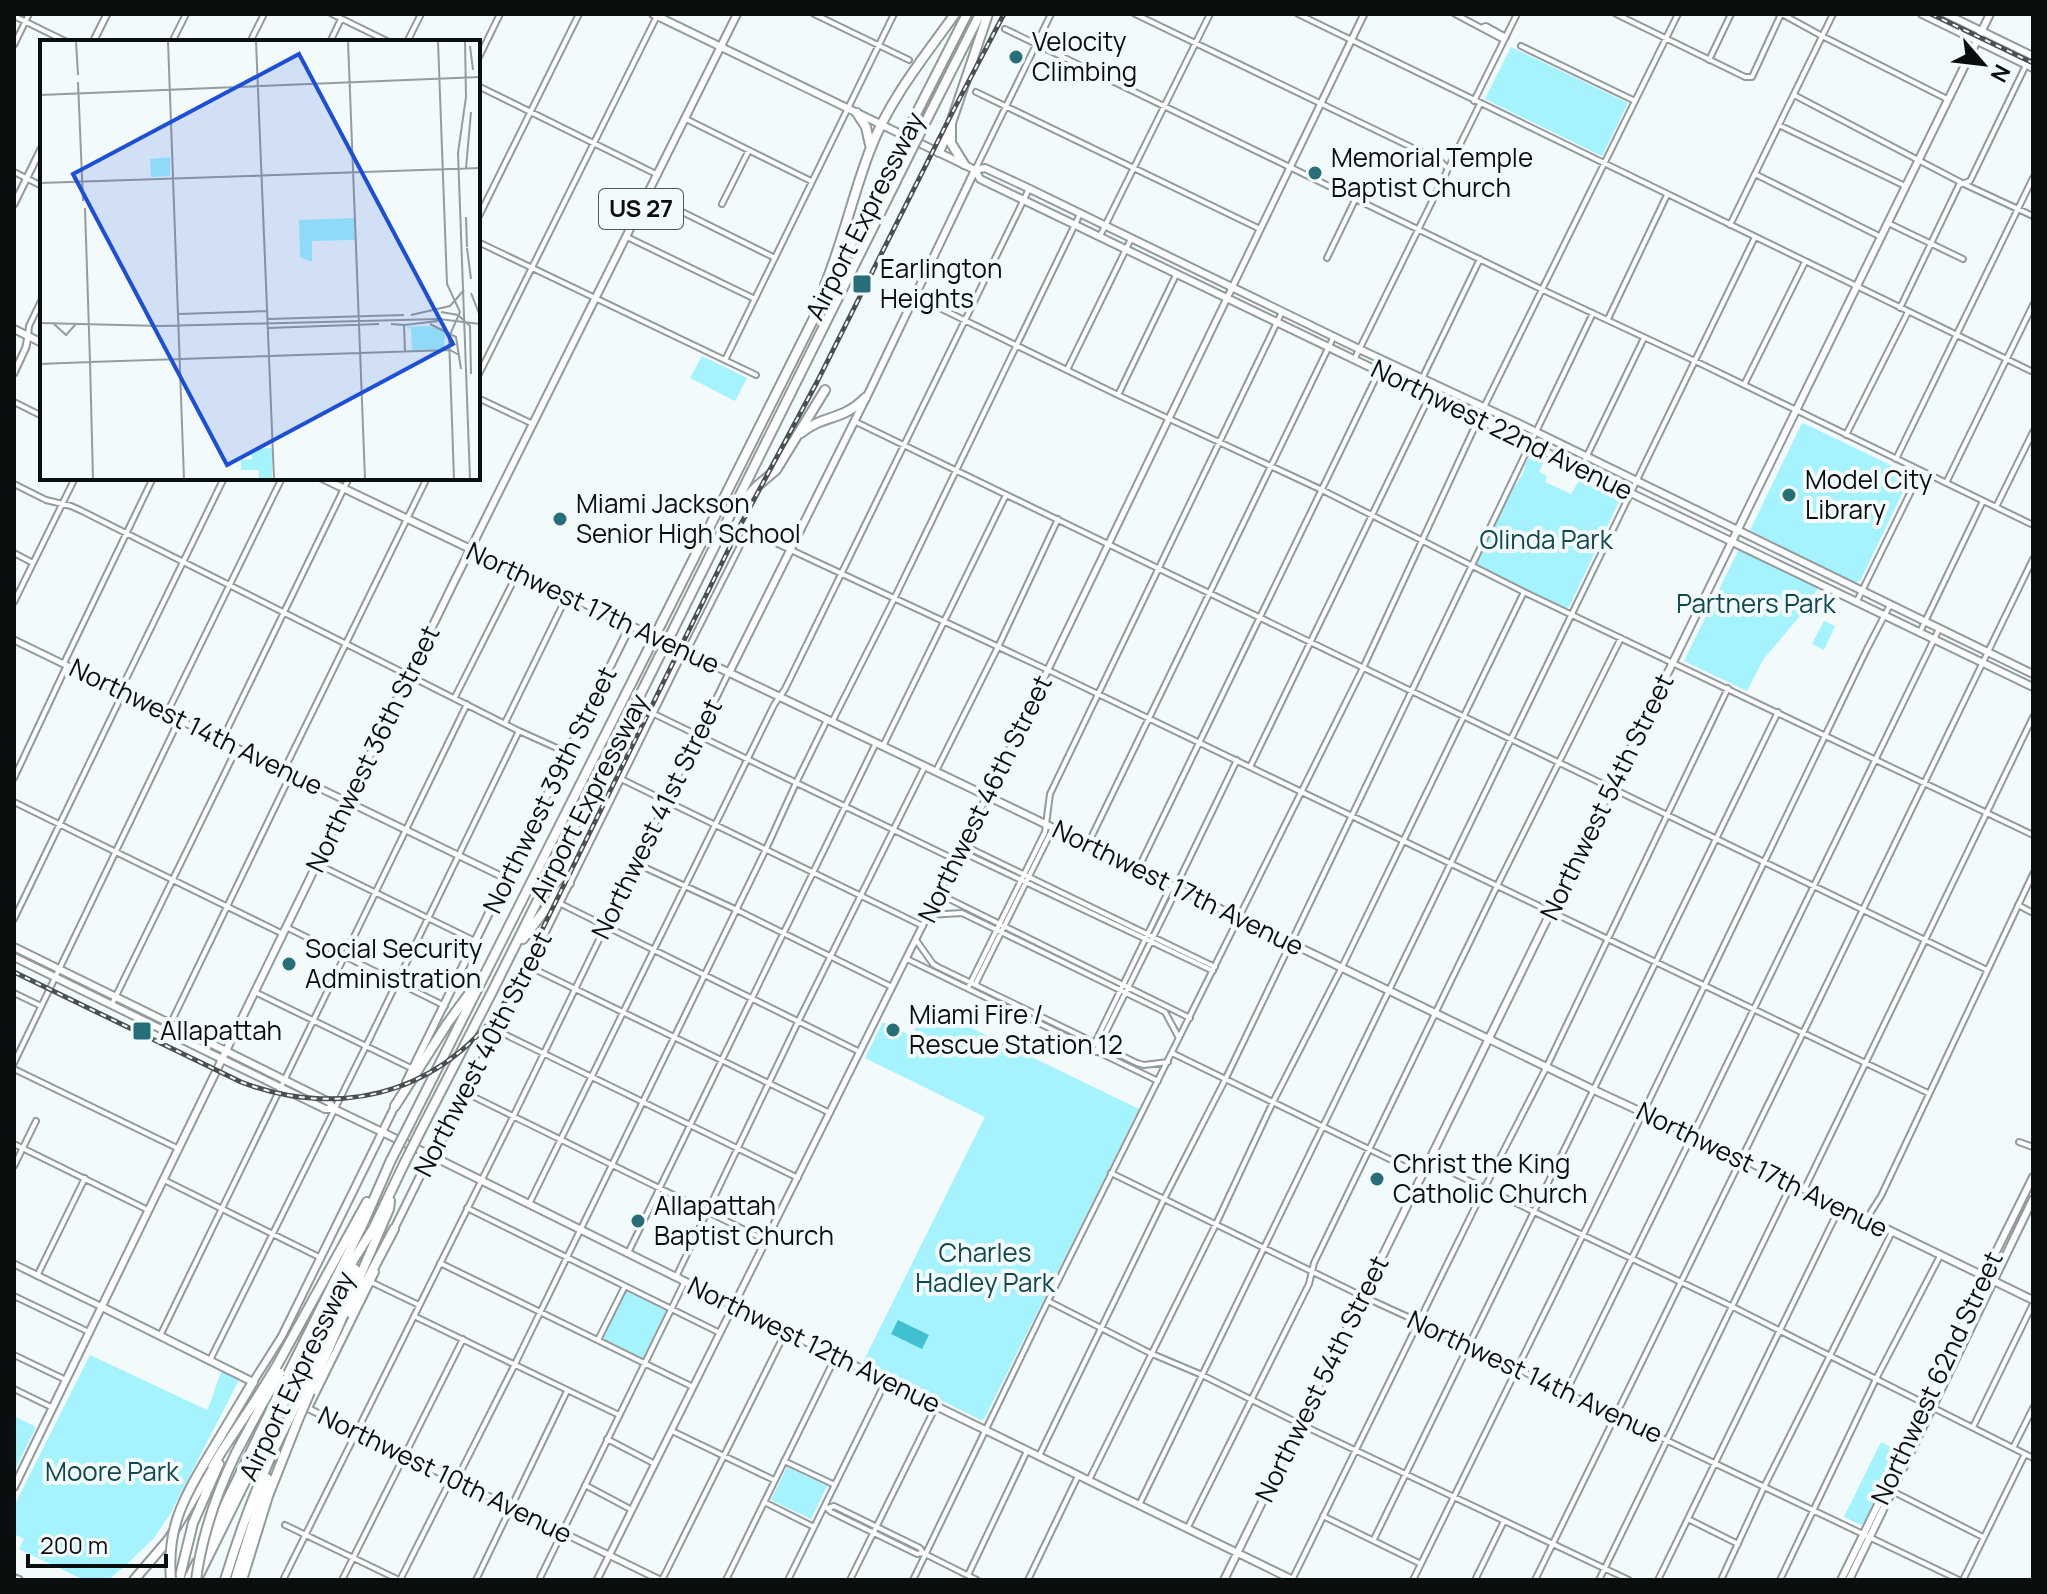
<svg xmlns="http://www.w3.org/2000/svg" width="2047" height="1594" font-family="Manrope,sans-serif">
  <style>
    .green { fill: #a4f3ff }
    .water { fill: #40c0d1 }
    .lines { fill: none; stroke-linecap: round; stroke-linejoin: round }
    .minor-casing { stroke: #929a9b; stroke-width: 8 }
    .tertiary-casing { stroke: #929a9b; stroke-width: 9 }
    .secondary-casing { stroke: #929a9b; stroke-width: 10 }
    .primary-casing { stroke: #929a9b; stroke-width: 10 }
    .motorway-casing { stroke: #929a9b; stroke-width: 12 }
    .minor { stroke: #fff; stroke-width: 4 }
    .tertiary { stroke: #fff; stroke-width: 5 }
    .secondary { stroke: #fff; stroke-width: 6 }
    .primary { stroke: #fff; stroke-width: 6 }
    .motorway { stroke: #fff; stroke-width: 8 }
    .rail-casing { stroke: #4b4f51; stroke-width: 5 }
    .rail { stroke: #f2fafc; stroke-width: 2; stroke-dasharray: 6; stroke-linecap: butt }
    .motorway-bridge-casing { stroke: #929a9b; stroke-width: 12; stroke-linecap: butt }
    .motorway-bridge { stroke: #fff; stroke-width: 8 }
    .poi-dot { fill: #266f79; stroke: #f2fafc; stroke-width: 3 }
    .labels { text-anchor: middle; stroke-width: 8; stroke-linejoin: round; paint-order: stroke }
    .shield { fill: #f2fafc; stroke: #505556; stroke-width: 2 }
    .shield-label { font-size: 24px; font-weight: bold; fill: #0b0e0f }
    .poi-label { font-size: 26px; fill: #0b0e0f; stroke: #f2fafc; text-anchor: start }
    .street-label { font-size: 26px; fill: #0b0e0f; stroke: #f2fafc }
    .park-label { font-size: 26px; fill: #10484f; stroke: #f2fafc }
    .inset-road { fill: none; stroke: #969c9d; stroke-width: 2 }
    .view { fill: #1d4ed8; fill-opacity: 0.15; stroke: #1d4ed8; stroke-width: 4 }
    .inset-edge { fill: none; stroke: #0b0e0f; stroke-width: 4 }
  </style>
  <rect width="100%" height="100%" fill="#f2fafc"/>
  <path class="green" d="M1511 47 1628 103 1602 156 1485 99Z
    M702 356 747 378 735 401 690 378Z
    M1803 423 1911 475 1860 581 1855 583 1751 531V528L1801 425Z
    M1539 454 1546 457 1539 472 1547 476 1545 482 1571 494 1579 481 1589 477 1622 495 1569 607 1565 609 1478 566 1477 564 1512 490 1523 474 1526 463 1529 457Z
    M1738 551H1743L1818 588 1805 610 1763 660 1747 691 1684 661Z
    M1824 621 1835 626 1824 650 1812 644Z
    M926 1006 1139 1109 984 1419 981 1420 863 1362 985 1117 865 1058 883 1022 912 1036Z
    M626 1291 666 1311 643 1358 603 1339Z
    M90 1355 207 1410C214 1397 215 1384 222 1371L239 1380 170 1514 154 1538 126 1565 108 1580H84L19 1549 24 1539 14 1534V1506Z
    M14 1416 36 1427 14 1471Z
    M1881 1442 1899 1451 1863 1524 1861 1525 1844 1517Z
    M787 1467 827 1486 811 1519 771 1500Z"/>
  <path class="water" d="M898 1320 929 1335 922 1349 891 1334Z"/>
  <g class="lines">
    <g class="minor-casing">
      <path id="minor" d="M332 14 389 42
        M814 14 909 60
        M1135 14 1440 161 1448 169
        M1298 14 2033 372
        M1455 14 1504 40
        M1616 14 1745 77H1752L1781 14
        M1782 14 1822 36 1947 99
        M14 16 67 42
        M1483 27 1486 26 1506 37
        M1005 29 1543 290 1695 361 2033 525
        M172 42 186 14
        M250 42 264 14
        M330 42 341 19
        M407 42 421 14
        M14 45 29 14
        M1521 46 1635 101
        M478 59 500 14
        M1709 60 1731 14
        M478 86 658 175
        M976 92 1260 229
        M1794 95 1964 184 2033 216
        M1474 101 1517 14
        M686 119 811 181
        M1779 125 1905 186
        M975 170 1051 14
        M14 172 42 186
        M1755 174 1881 237
        M648 195 775 258
        M722 204 749 150
        M478 218 579 14
        M1888 223 1963 259
        M1730 225 1833 14
        M1100 236 1210 14
        M627 237 755 299
        M478 242 756 375
        M1327 258 1356 198
        M915 296 1118 395 1322 490 1524 592 2033 835
        M1900 308 1959 185 1970 181 2026 65
        M1608 319 1667 195
        M28 336 29 326 42 299
        M1355 358 1480 104
        M725 360 894 14
        M1067 370 1131 239
        M478 376 657 16
        M1744 385 1805 262
        M1417 389 1480 259
        M1118 395 1176 275
        M478 398 533 424
        M14 402 42 416
        M854 421 1987 970
        M1846 435 1908 312
        M1896 459 2033 178
        M1581 468 1644 338
        M1946 483 2033 305
        M14 484 46 500 71 506 80 510 519 731 568 753
        M1996 507 2033 432
        M14 553 33 563
        M1857 601 1921 471
        M14 602 75 478
        M1920 632 1983 501
        M683 651 691 643 748 530 1048 670 1928 1093
        M64 663 153 478
        M455 697 518 572
        M167 713 282 478
        M652 713 956 860
        M832 722 894 599 1080 214
        M505 723 567 596
        M222 740 349 478
        M883 746 1006 495
        M1250 767 1435 385
        M284 770 427 478
        M936 771 998 647 1058 519
        M14 778 67 665
        M621 779 923 926
        M14 802 283 934
        M1088 844 1334 336
        M963 845 1215 967
        M960 851 1213 971
        M635 863 737 910 892 987
        M317 864 477 942
        M1138 869 1384 361
        M939 894 1190 1018
        M559 903 860 1052
        M2018 905 2033 913
        M928 915 962 913 1165 1012 1179 1038
        M14 919 123 693 126 679 224 478
        M286 927 445 1006
        M916 940 933 964 938 967 1137 1063 1144 1065 1168 1062
        M907 959 1158 1081
        M528 966 830 1113
        M975 985 1053 828
        M968 988 1045 832 1050 794 1282 312
        M255 992 411 1068
        M14 993 41 1006
        M112 1004 237 748
        M167 1031 291 774
        M498 1031 798 1178
        M1092 1049 1168 892 1180 878 1237 760
        M1096 1052 1174 895 1175 888
        M1172 1053 1422 1175
        M14 1063 179 720
        M14 1069 179 1149
        M466 1093 765 1240
        M2019 1142 2033 1147
        M14 1144 148 1210
        M1428 1161 1731 1306 2033 1458
        M14 1166 36 1121
        M1111 1173 1362 1296 1419 1322 1959 1580
        M164 1180 319 1257
        M1804 1190 2033 717
        M529 1204 774 705 785 689 1029 189
        M467 1208 720 1333
        M1867 1218 1881 1196 2033 874
        M628 1253 876 743
        M440 1263 693 1387
        M37 1276 85 1178
        M676 1277 798 1022 925 766
        M371 1282 419 1305
        M14 1296 89 1332
        M1048 1301 1150 1353 1202 1375 1300 1424 1629 1580
        M414 1316 619 1415
        M160 1336 467 704
        M598 1340 625 1286
        M14 1355 66 1380
        M210 1360 366 1046 519 731
        M14 1389 51 1407
        M1566 1392 1692 1136 1939 629
        M1973 1427 2033 1304
        M672 1431 774 1480
        M607 1439 655 1464
        M2013 1448 2033 1408
        M1039 1456 1164 1199 1225 1080 1593 313
        M784 1461 835 1485
        M1089 1480 1216 1224 1273 1102 1342 967 1524 592
        M585 1485 632 1510
        M1892 1491 1983 1537
        M764 1502 814 1527
        M1139 1505 1755 237
        M826 1507 831 1512 917 1554 923 1553
        M828 1508 834 1506 920 1548 923 1553 977 1580
        M1323 1516 1421 1564
        M1688 1519 1738 1544
        M285 1525 399 1580
        M1187 1529 1309 1284 1314 1263 1497 886 1621 638
        M1374 1539 1778 712
        M968 1575 1027 1451
        M283 1580 513 1117 728 674
        M342 1580 463 1339
        M400 1580 446 1489 462 1469 515 1364 766 849 796 783 827 720
        M476 1580 567 1391
        M539 1580 685 1281
        M662 1580 786 1331
        M726 1580 836 1356
        M788 1580 886 1381
        M850 1580 936 1406
        M913 1580 1048 1301 1363 668 1484 407 1678 14
        M1028 1580 1078 1476
        M1292 1580 1484 1189 1547 1066 1728 688
        M1413 1580 1643 1113 1867 649 1890 605
        M1475 1580 1504 1521
        M1535 1580 1803 1033 2033 559
        M1599 1580 1792 1183
        M1658 1580 1840 1207
        M1721 1580 1764 1487 1892 1232
        M1780 1580 1876 1379 1940 1256
        M1963 1580 2025 1454"/>
    </g>
    <g class="tertiary-casing">
      <path id="tertiary" d="M93 42 107 14
        M14 204 42 147
        M14 373 26 347 28 336
        M14 640 507 879
        M14 1264 102 1307
        M305 1407 660 1580
        M597 1580 987 796 1364 14"/>
    </g>
    <g class="secondary-casing">
      <path id="secondary" d="M653 14 975 170 985 168 1028 188 1359 349 1522 425 2033 674
        M975 170 980 179 2033 687
        M14 329 42 343
        M322 478 1010 807 1594 1090 1741 1158 2033 1300
        M683 651 466 1093 438 1148 432 1156 936 1406 1293 1580
        M729 673 870 390 975 170
        M14 947 226 1051
        M14 957 222 1059
        M406 1082 630 626
        M308 1408 375 1272
        M1224 1580 1990 14
        M1841 1580 1927 1405 1984 1276 2033 1177
        M1849 1580 2033 1199"/>
    </g>
    <g class="primary-casing">
      <path id="primary" d="M1922 14 2033 68
        M1946 14 2033 56
        M226 1051 329 1102 334 1109
        M222 1059 325 1109H334L432 1156 426 1164 394 1229
        M102 1307 253 1382 282 1336 395 1106
        M14 1487 453 584 737 14
        M14 1578 19 1580"/>
    </g>
    <g class="motorway-casing">
      <path id="motorway" d="M857 113 866 127 870 145
        M913 120 967 14
        M924 125 980 14
        M939 152 948 131
        M964 164 951 143V123L988 14
        M825 285C843 241 853 194 870 150 889 100 924 57 955 14
        M801 433C822 415 843 421 865 398
        M736 510 757 486 776 470 825 390
        M661 624 897 152
        M673 630 908 157
        M523 939 554 898 569 883
        M395 1106 447 1024 471 991
        M409 1125 647 652
        M421 1130 493 990 659 657
        M350 1313 394 1229
        M275 1369 367 1202
        M285 1380 363 1224 391 1160
        M293 1384 354 1259 373 1229 404 1164
        M303 1389 355 1269
        M310 1392 389 1209 390 1201
        M236 1453 260 1408
        M204 1464 253 1382
        M203 1550 271 1410
        M197 1579 278 1415
        M134 1580 169 1539 222 1451 253 1404
        M179 1580 193 1523 219 1464
        M188 1580 197 1562
        M225 1580C242 1524 263 1469 290 1417
        M235 1580 267 1478
        M242 1580 268 1496 298 1420"/>
    </g>
    <use href="#minor" class="minor"/>
    <use href="#tertiary" class="tertiary"/>
    <use href="#secondary" class="secondary"/>
    <use href="#primary" class="primary"/>
    <use href="#motorway" class="motorway"/>
    <g class="rail-casing">
      <path id="rail" d="M1931 14 2033 63
        M14 972 241 1082C348 1123 454 1088 513 989L742 522 817 382 952 113 1004 14"/>
    </g>
    <use href="#rail" class="rail"/>
    <g class="motorway-bridge-casing">
      <path id="motorway-bridge" d="M897 152 913 120
        M908 157 924 125
        M647 652 661 624
        M659 657 673 630
        M391 1160 409 1125
        M404 1164 421 1130
        M253 1404 275 1369
        M260 1408 280 1373
        M271 1410 285 1380
        M278 1415 293 1384
        M290 1417 303 1389
        M298 1420 310 1392
        M171 1580C167 1533 180 1504 204 1464
        M196 1580C202 1535 216 1494 236 1453"/>
    </g>
    <use href="#motorway-bridge" class="motorway-bridge"/>
  </g>
  <g class="poi-dot">
    <circle cx="1016" cy="57" r="8"/>
    <circle cx="1315" cy="173" r="8"/>
    <rect x="852" y="274" width="20" height="20" rx="4"/>
    <circle cx="1789" cy="495" r="8"/>
    <circle cx="560" cy="519" r="8"/>
    <circle cx="289" cy="964" r="8"/>
    <circle cx="893" cy="1030" r="8"/>
    <rect x="132" y="1021" width="20" height="20" rx="4"/>
    <circle cx="1377" cy="1179" r="8"/>
    <circle cx="638" cy="1221" r="8"/>
  </g>
  <g class="labels">
    <rect class="shield" x="599" y="189" width="84" height="40" rx="6"/>
    <g class="shield-label">
      <text x="641" y="217">US 27</text>
    </g>
    <g class="poi-label">
      <text x="1032" y="51">Velocity<tspan x="1032" dy="30">Climbing</tspan></text>
      <text x="1331" y="167">Memorial Temple<tspan x="1331" dy="30">Baptist Church</tspan></text>
      <text x="880" y="278">Earlington<tspan x="880" dy="30">Heights</tspan></text>
      <text x="1805" y="489">Model City<tspan x="1805" dy="30">Library</tspan></text>
      <text x="576" y="513">Miami Jackson<tspan x="576" dy="30">Senior High School</tspan></text>
      <text x="305" y="958">Social Security<tspan x="305" dy="30">Administration</tspan></text>
      <text x="909" y="1024">Miami Fire /<tspan x="909" dy="30">Rescue Station 12</tspan></text>
      <text x="160" y="1040">Allapattah</text>
      <text x="1393" y="1173">Christ the King<tspan x="1393" dy="30">Catholic Church</tspan></text>
      <text x="654" y="1215">Allapattah<tspan x="654" dy="30">Baptist Church</tspan></text>
    </g>
    <g class="street-label">
      <text transform="translate(865 216) rotate(-63)" y="9">Airport Expressway</text>
      <text transform="translate(1502 430) rotate(26)" y="9">Northwest 22nd Avenue</text>
      <text transform="translate(593 608) rotate(25)" y="9">Northwest 17th Avenue</text>
      <text transform="translate(196 727) rotate(26)" y="9">Northwest 14th Avenue</text>
      <text transform="translate(373 749) rotate(-64)" y="9">Northwest 36th Street</text>
      <text transform="translate(550 790) rotate(-64)" y="9">Northwest 39th Street</text>
      <text transform="translate(1607 797) rotate(-64)" y="9">Northwest 54th Street</text>
      <text transform="translate(589 798) rotate(-63)" y="9">Airport Expressway</text>
      <text transform="translate(985 799) rotate(-64)" y="9">Northwest 46th Street</text>
      <text transform="translate(657 819) rotate(-64)" y="9">Northwest 41st Street</text>
      <text transform="translate(1178 888) rotate(26)" y="9">Northwest 17th Avenue</text>
      <text transform="translate(483 1054) rotate(-63)" y="9">Northwest 40th Street</text>
      <text transform="translate(1762 1170) rotate(26)" y="9">Northwest 17th Avenue</text>
      <text transform="translate(814 1345) rotate(26)" y="9">Northwest 12th Avenue</text>
      <text transform="translate(297 1376) rotate(-64)" y="9">Airport Expressway</text>
      <text transform="translate(1535 1377) rotate(25)" y="9">Northwest 14th Avenue</text>
      <text transform="translate(1937 1378) rotate(-65)" y="9">Northwest 62nd Street</text>
      <text transform="translate(1322 1379) rotate(-64)" y="9">Northwest 54th Street</text>
      <text transform="translate(445 1475) rotate(26)" y="9">Northwest 10th Avenue</text>
    </g>
    <g class="park-label">
      <text x="1546" y="549">Olinda Park</text>
      <text x="1756" y="613">Partners Park</text>
      <text x="985" y="1262">Charles<tspan x="985" dy="30">Hadley Park</tspan></text>
      <text x="112" y="1481">Moore Park</text>
    </g>
  </g>
  <g transform="translate(40 40)">
    <rect width="440" height="440" fill="#f2fafc"/>
    <path d="M130 117V136L111 137 110 119ZM314 178 315 200 272 201V222L260 217 259 180ZM389 286 405 291 404 309 372 310 371 289 365 287ZM232 408V439H219V430H201V420L212 419 211 409Z" fill="#a4f3ff"/>
    <path class="inset-road" d="M36 1 38 35M128 1 144 439M216 1 234 439M308 1 325 439M398 1 407 244 420 272 409 297 414 439M425 1 426 57 418 113 430 439M430 6 433 30M38 42 43 161M0 55 440 37M426 128 431 72M0 143 440 128M45 168 50 322 410 310 419 315M426 177 427 207M427 208 431 239M431 253 440 276M401 272 418 275 430 286 431 334M138 274 228 271M371 275 410 266 424 250M228 279 364 275M0 283 120 286 399 279 440 284M14 284 26 295 36 284M351 284 364 285 365 312M390 284 416 297 421 329M365 285 398 281M228 288 339 284M0 324 50 322 53 439"/>
    <path class="view" d="M259 14 413 304 187 425 33 134Z"/>
    <rect width="440" height="440" class="inset-edge"/>
  </g>
  <rect width="2047" height="1594" fill="none" stroke="#0b0e0f" stroke-width="32"/>
  <g transform="translate(1983 64) rotate(118)" stroke="#f2fafc" stroke-width="6" paint-order="stroke">
  <path d="M0-6L14 30L0 20L-14 30Z" fill="#0b0e0f"/>
  <text y="-12" font-size="22" font-weight="bold" text-anchor="middle" fill="#0b0e0f">N</text>
  </g>
  <path d="M28 1554v12h138v-12" fill="none" stroke="#0b0e0f" stroke-width="4"/>
  <text x="40" y="1554" font-size="24" fill="#0b0e0f" stroke="#f2fafc" stroke-width="6" paint-order="stroke">200 m</text>
</svg>
